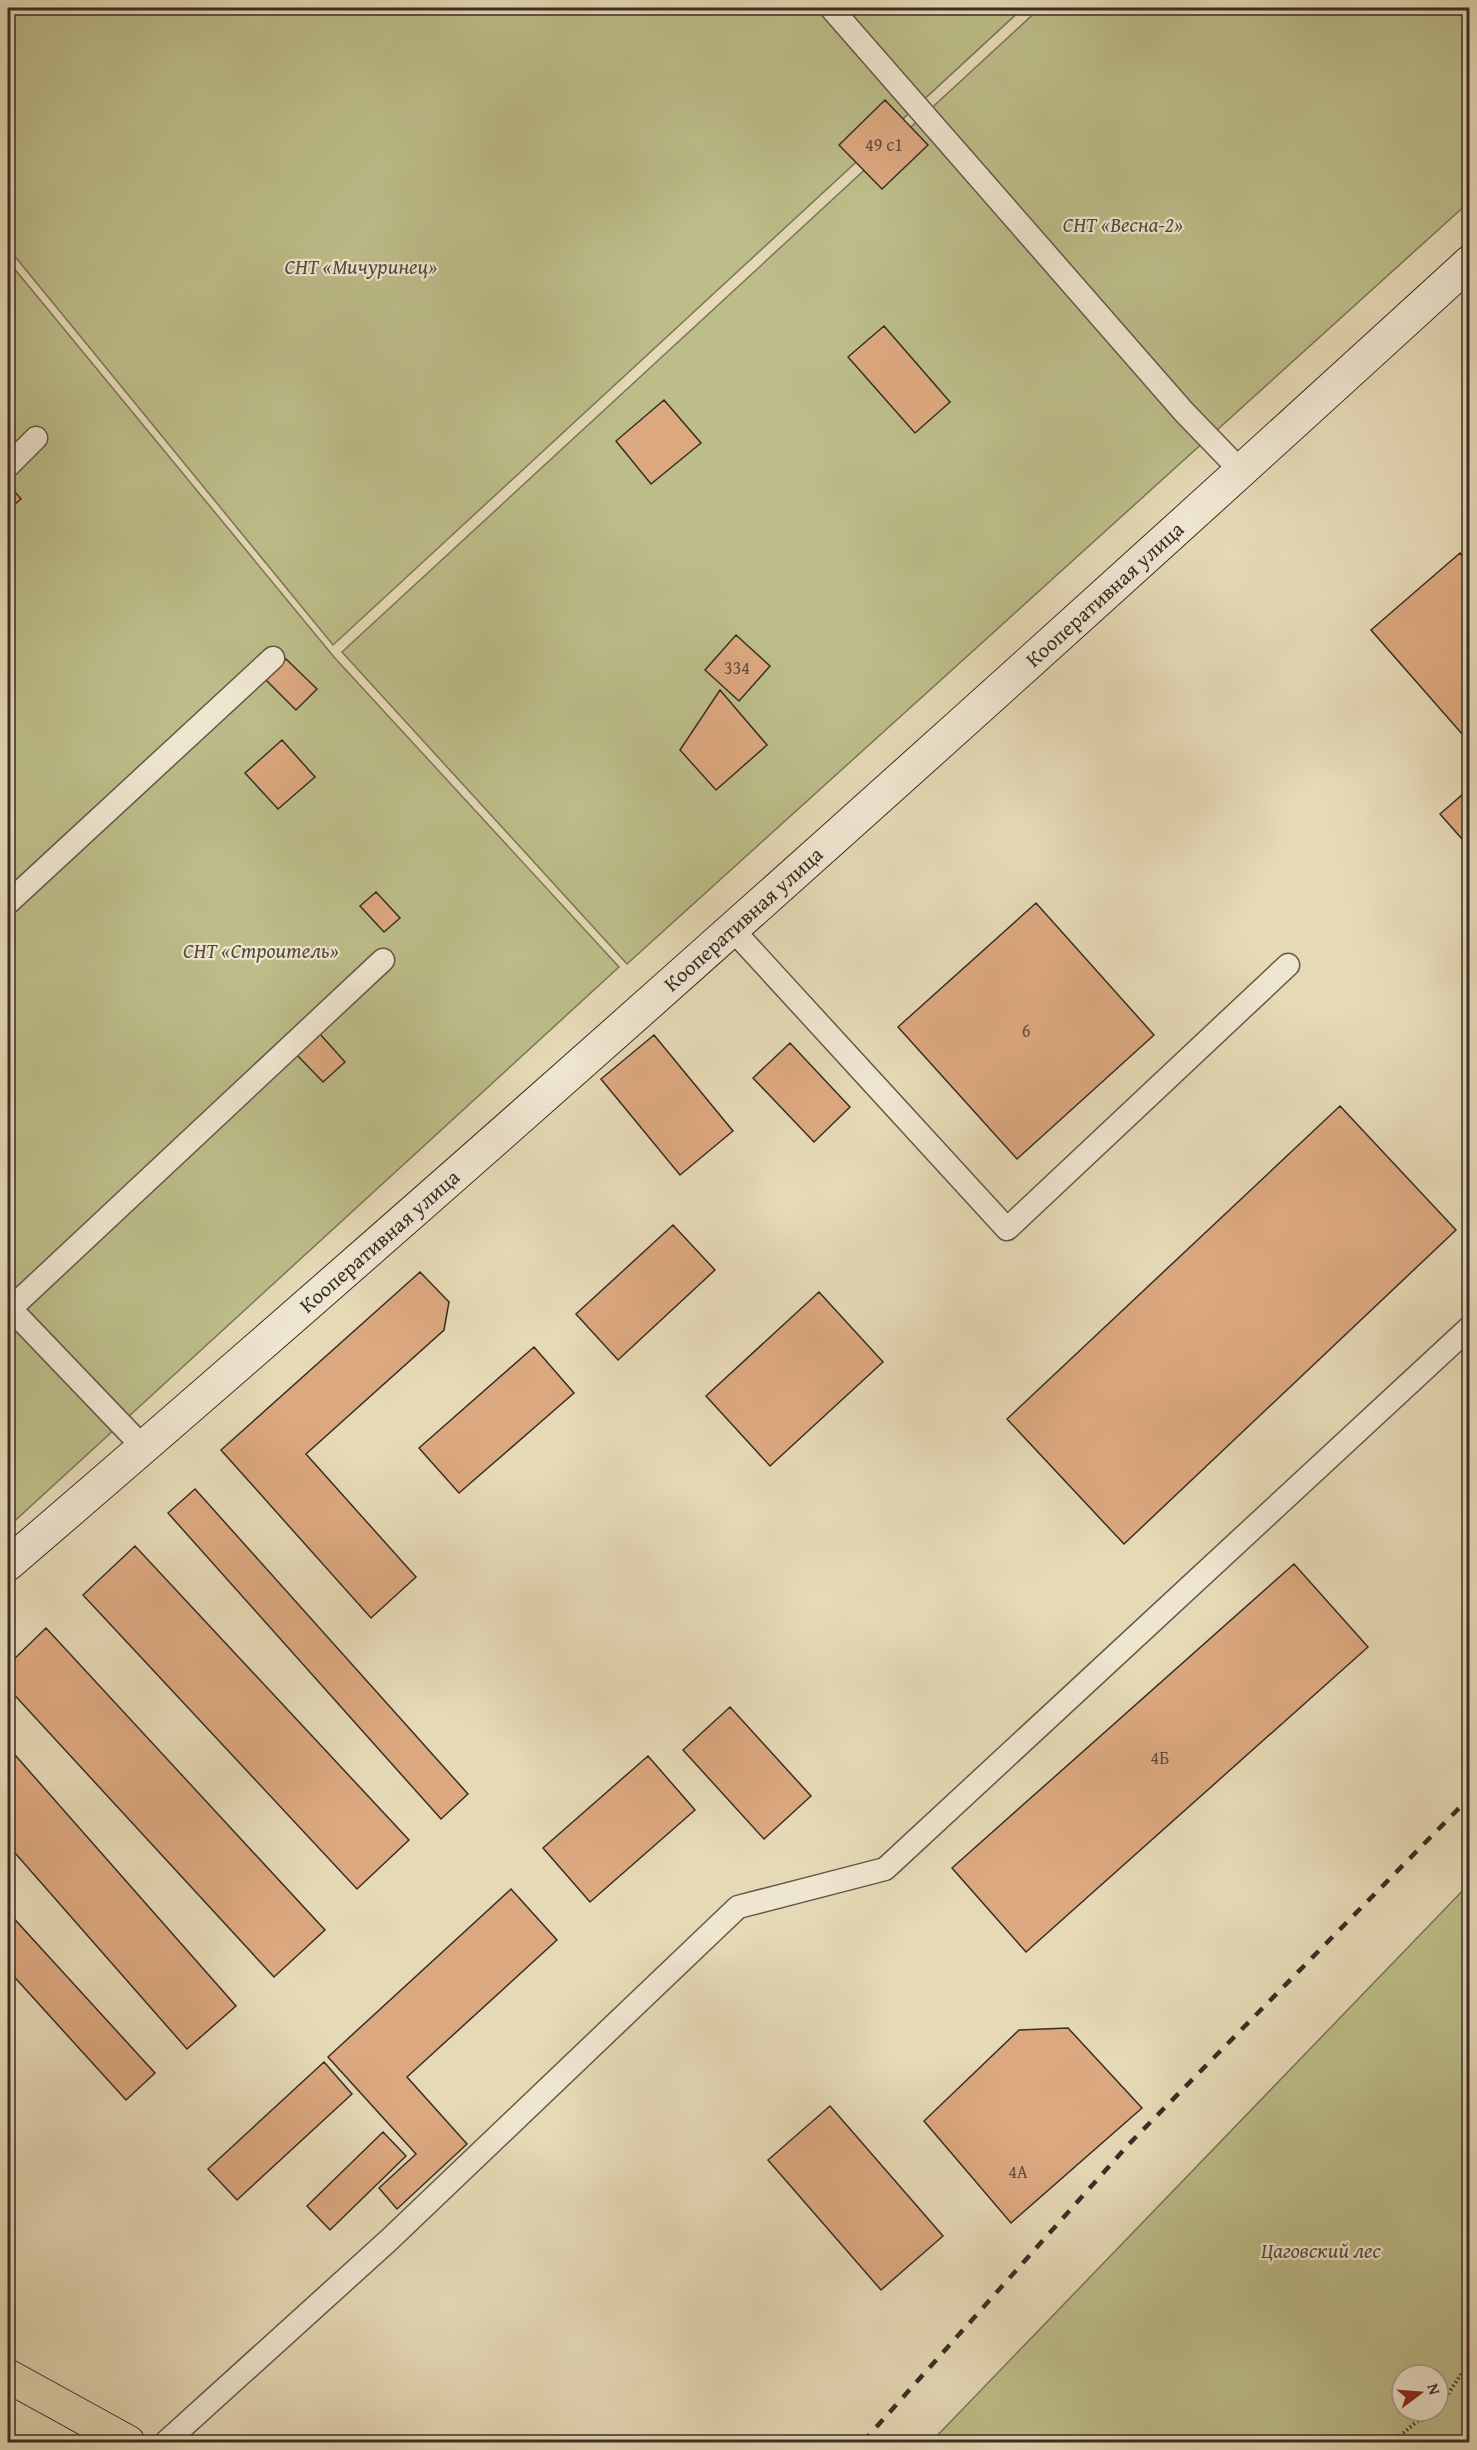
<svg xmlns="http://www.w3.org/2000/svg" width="1477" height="2450" font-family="'Gentium Book Plus',serif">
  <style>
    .green { fill: #bcbd89; stroke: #7a7657; stroke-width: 1.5; fill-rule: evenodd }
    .building { fill: #dca880; stroke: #382e25; stroke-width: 1.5 }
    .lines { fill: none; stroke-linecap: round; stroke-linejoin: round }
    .service-casing { stroke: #645949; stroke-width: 25 }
    .secondary-casing { stroke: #382e25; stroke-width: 35 }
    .primary-casing { stroke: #382e25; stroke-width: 35 }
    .path { stroke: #382e25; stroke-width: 4; stroke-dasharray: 1.5 3; stroke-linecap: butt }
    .service { stroke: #efe6d0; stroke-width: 22 }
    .secondary { stroke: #efe6d0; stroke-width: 33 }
    .primary { stroke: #e6d9b6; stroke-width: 33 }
    .rail { stroke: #382e25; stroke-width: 4.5; stroke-dasharray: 10 10; stroke-linecap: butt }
    .labels { text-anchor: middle; stroke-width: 4.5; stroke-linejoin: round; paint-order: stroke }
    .number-label { font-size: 18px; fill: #614c3c }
    .park-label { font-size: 21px; font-style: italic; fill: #524b39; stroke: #efe6d0 }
    .street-label { font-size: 21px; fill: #382e25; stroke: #efe6d0 }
  </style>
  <rect width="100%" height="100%" fill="#e6d9b6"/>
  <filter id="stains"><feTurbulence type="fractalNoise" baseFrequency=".00333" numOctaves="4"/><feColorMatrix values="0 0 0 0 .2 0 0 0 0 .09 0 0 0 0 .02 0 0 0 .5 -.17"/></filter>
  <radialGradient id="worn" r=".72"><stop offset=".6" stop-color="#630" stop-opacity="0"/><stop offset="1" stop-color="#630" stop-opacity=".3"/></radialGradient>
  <path class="green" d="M8 8H1023L333 645 8 248Z
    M1040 8H1469V202L627 964 342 652Z
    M8 261 334 657 619 967 8 1527Z
    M1469 1884V2442H931ZM1402 2375H1438V2411H1402Z"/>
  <path class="building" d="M885 100 928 145 882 189 839 145Z
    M884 326 950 402 915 433 848 357Z
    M664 400 701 443 651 484 616 441Z
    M8 484 21 499 8 510Z
    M1460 553 1470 564V743L1371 630Z
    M736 635 770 666 739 701 705 670Z
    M286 659 317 689 296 710 265 679Z
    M720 690 767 745 716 790 680 750Z
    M282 740 315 777 278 809 245 773Z
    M1470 788V848L1440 814Z
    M376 892 400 918 384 932 360 906Z
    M1036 903 1154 1035 1017 1159 898 1027Z
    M319 1033 345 1062 323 1082 296 1054Z
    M654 1035 733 1131 680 1175 601 1079Z
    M790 1043 850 1107 814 1142 753 1078Z
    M1340 1106 1456 1230 1124 1544 1007 1419Z
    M673 1225 715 1270 618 1360 576 1314Z
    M420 1272 449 1302 444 1330 306 1454 416 1577 371 1618 221 1450Z
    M819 1292 883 1362 770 1466 706 1396Z
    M534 1347 574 1393 459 1493 419 1448Z
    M195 1489 468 1794 441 1819 168 1513Z
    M135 1546 409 1840 357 1889 83 1595Z
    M1294 1564 1368 1647 1026 1952 952 1868Z
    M46 1628 325 1930 274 1977 8 1688V1665Z
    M730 1707 811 1796 764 1839 683 1750Z
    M8 1747 236 2006 187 2049 8 1845Z
    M648 1756 695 1810 590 1902 543 1848Z
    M511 1889 557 1940 407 2077 467 2144 397 2209 379 2188 416 2154 328 2057Z
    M8 1912 155 2073 126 2100 8 1970Z
    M1068 2028 1142 2108 1011 2223 924 2121 1019 2030Z
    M324 2062 352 2094 237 2200 208 2169Z
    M830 2106 943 2236 881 2290 768 2160Z
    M383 2132 406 2156 330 2230 307 2206Z"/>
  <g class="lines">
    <g class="service-casing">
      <path id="service" d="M831 8 1184 412 1241 471
        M8 466 36 438
        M8 903 273 658
        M733 930 1007 1229 1288 965
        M8 1306 143 1447
        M8 1311 383 960
        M166 2442 389 2240 738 1907 885 1869 1470 1327"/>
    </g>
    <g class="secondary-casing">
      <g id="secondary">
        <path id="s1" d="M8 1564C503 1139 988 703 1470 262"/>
      </g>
    </g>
    <g class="primary-casing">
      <path id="primary" d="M8 2376 128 2442"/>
    </g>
    <path class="path" d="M1438 2403 1448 2394 1470 2361
      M1393 2442 1429 2411"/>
    <use href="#service" class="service"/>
    <use href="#secondary" class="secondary"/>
    <use href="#primary" class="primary"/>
    <path class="rail" d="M863 2442 1129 2144 1470 1797"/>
  </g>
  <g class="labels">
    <g class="number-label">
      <text x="884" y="151">49 с1</text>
      <text x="737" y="674">334</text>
      <text x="1026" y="1037">6</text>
      <text x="1160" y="1764">4Б</text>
      <text x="1018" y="2178">4А</text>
    </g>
    <g class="park-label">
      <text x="1123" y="232">СНТ «Весна-2»</text>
      <text x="361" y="274">СНТ «Мичуринец»</text>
      <text x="261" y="958">СНТ «Строитель»</text>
      <text x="1321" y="2258">Цаговский лес</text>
    </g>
    <g class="street-label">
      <text dy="7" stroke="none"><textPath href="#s1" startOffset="1464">Кооперативная улица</textPath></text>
      <text dy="7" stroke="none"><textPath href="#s1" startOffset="978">Кооперативная улица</textPath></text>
      <text dy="7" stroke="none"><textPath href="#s1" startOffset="492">Кооперативная улица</textPath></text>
    </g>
  </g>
  <rect width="1477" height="2450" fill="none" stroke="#e6d9b6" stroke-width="30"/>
  <rect x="9" y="9" width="1459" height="2432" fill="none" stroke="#382e25" stroke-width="3"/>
  <rect x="15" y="15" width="1447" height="2420" fill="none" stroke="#382e25" stroke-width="1.5"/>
  <g transform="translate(1420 2393) rotate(74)"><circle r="28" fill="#efe6d0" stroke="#a69c8c" stroke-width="1.5"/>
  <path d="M0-4.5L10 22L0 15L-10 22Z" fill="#8f2418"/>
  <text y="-9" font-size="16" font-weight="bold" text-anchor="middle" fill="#382e25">N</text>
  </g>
  <rect width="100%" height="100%" filter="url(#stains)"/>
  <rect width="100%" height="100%" fill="url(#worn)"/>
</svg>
